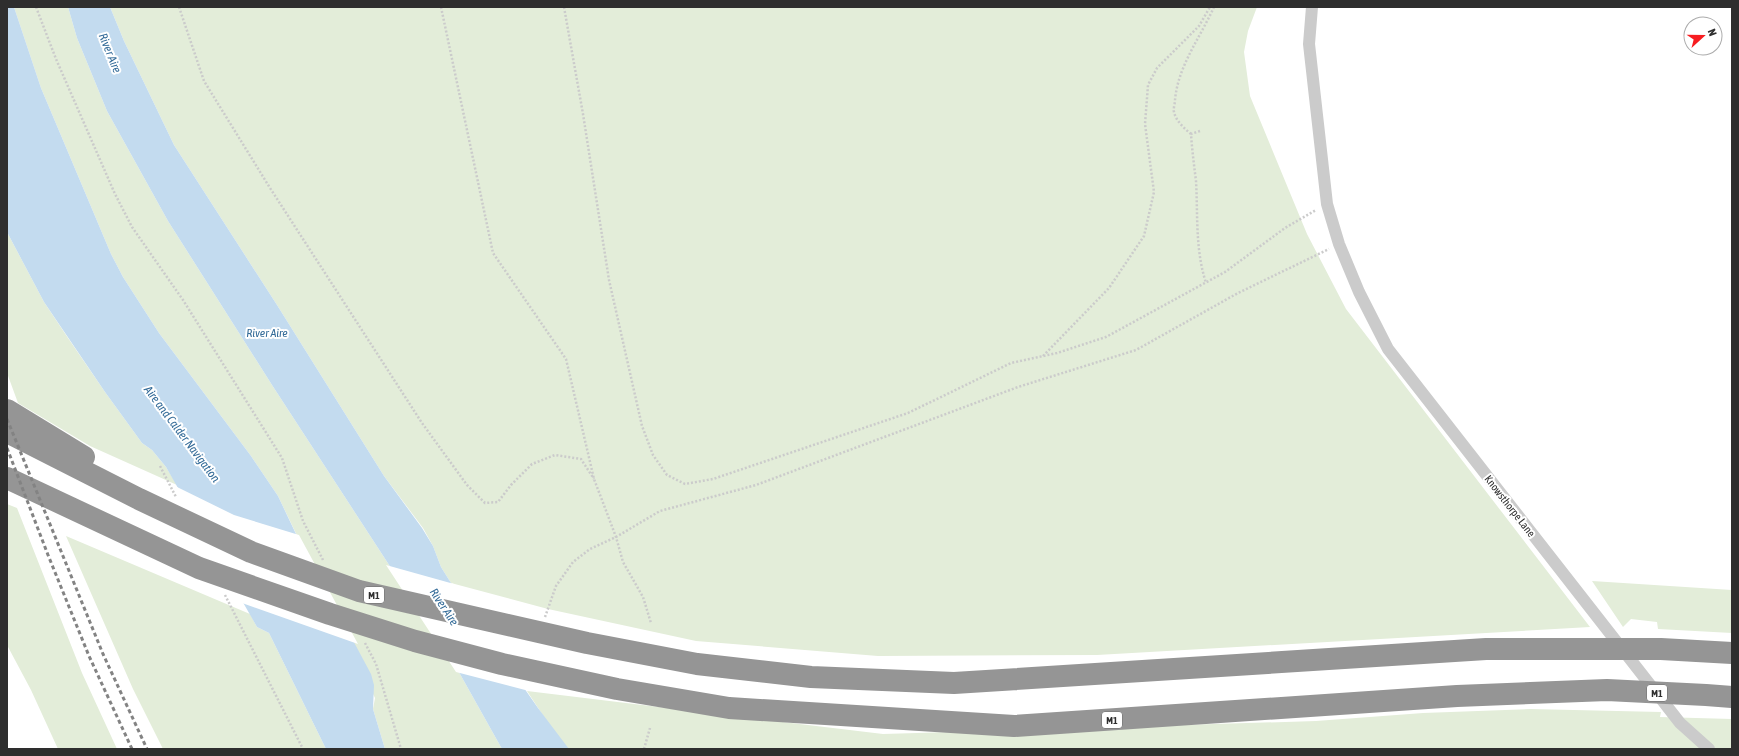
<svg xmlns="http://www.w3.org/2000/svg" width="1739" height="756" font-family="'Asap Condensed',sans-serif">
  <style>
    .green { fill: #e3edd9 }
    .water { fill: #c3dbef }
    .pier { fill: #fff }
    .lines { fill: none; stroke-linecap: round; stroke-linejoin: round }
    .path { stroke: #cbcbcb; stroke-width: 2.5; stroke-dasharray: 2 2; stroke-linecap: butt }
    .street { stroke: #cbcbcb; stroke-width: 12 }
    .highway { stroke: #959595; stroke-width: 22 }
    .rail { stroke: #838383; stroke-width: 3; stroke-dasharray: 4 3; stroke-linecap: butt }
    .labels { text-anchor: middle; stroke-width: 4; stroke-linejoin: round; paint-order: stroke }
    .shield { fill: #fff; stroke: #6d6d6d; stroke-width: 1 }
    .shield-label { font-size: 10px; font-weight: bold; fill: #2e2e2e }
    .street-label { font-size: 11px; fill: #2e2e2e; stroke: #fff }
    .water-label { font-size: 12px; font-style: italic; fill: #336b98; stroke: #fff }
  </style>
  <rect width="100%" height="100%" fill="#fff"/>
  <path class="green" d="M14 7H68L77 38 107 111 168 221 272 385 460 674 502 749H385L373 709 375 698 278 496 251 456 159 333 123 277 111 254 41 88Z
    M110 7H1257L1248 31 1244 52 1250 96 1307 234 1346 309 1590 627 1097 655 878 656 696 641 548 609 451 583 441 567 433 546 423 528 384 476 277 305 174 145 124 41Z
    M7 232 44 302 68 338 105 392 142 443 152 450 166 467 177 485 90 446 18 403 7 373Z
    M7 504 17 508 82 673 117 749H58L31 690 7 645Z
    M66 536 250 614 257 627 269 633 326 749H163L133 689Z
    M1592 581 1732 590V633L1658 629 1657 622 1631 619 1623 627Z
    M527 691 883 734 1316 721 1423 713 1530 709 1661 712 1660 717 1732 719V749H565Z"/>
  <path class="water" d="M7 7H14L41 88 111 254 123 277 159 333 251 456 278 496 296 534 371 674 374 685 373 709 385 749H326L269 633 257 627 166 467 152 450 142 443 105 392 44 302 7 232Z
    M68 7H110L124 41 174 145 277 305 384 476 422 528 433 546 441 567 451 583 538 708 569 749H502L460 674 272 385 168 221 107 111 77 38Z"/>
  <path class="pier" d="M175 486 234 515 299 535 358 644 242 603Z
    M386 565 454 584 529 691 456 672Z"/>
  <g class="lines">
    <path class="path" d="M36 7 56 59 115 194 132 227 183 300 282 458 303 521 323 560
      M179 7 204 81 270 188 422 423 467 485 485 503 498 502 511 485 532 464 555 455 581 459 594 479
      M441 7 493 253 566 359 594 479 616 537 623 562 643 597 651 623
      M564 7 583 114 609 280 642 426 653 455 667 475 685 484 713 479 908 413 1011 363 1057 353 1106 337 1225 272 1285 228 1316 210
      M1200 131 1191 134C1192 149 1194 165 1196 181 1198 215 1195 249 1206 283
      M1191 134C1184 128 1176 121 1174 112 1173 109 1175 104 1175 100 1178 66 1200 38 1214 7
      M1043 356 1109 288 1144 236 1154 192 1145 124 1148 85 1157 68 1199 26 1210 7
      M160 466 176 497
      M225 595 303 749
      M545 617 556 586 573 562 590 549 616 537 660 511 756 485 1018 387 1136 350 1238 293 1329 249
      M365 643 376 664 401 749
      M644 749 650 728"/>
    <path class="street" d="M1312 7 1309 44 1327 204 1339 244 1359 292 1388 349 1680 723 1709 749"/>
    <path class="highway" d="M7 410 84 457
      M7 432 139 499 251 552 359 591 587 643 697 664 811 677 954 683 1486 649H1661L1732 653
      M7 478 199 568 330 614 415 641 502 664 617 689 729 708 1014 726 1457 696 1607 690 1706 695 1732 697"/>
    <path class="rail" d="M7 419 103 654 147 749
      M7 448 48 555 89 656 132 749"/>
  </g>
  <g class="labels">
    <g class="shield">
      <rect x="364" y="587" width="20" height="16" rx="3"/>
      <rect x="1647" y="685" width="20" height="16" rx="3"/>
      <rect x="1102" y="712" width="20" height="16" rx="3"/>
    </g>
    <g class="shield-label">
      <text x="374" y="599">M1</text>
      <text x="1657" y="697">M1</text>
      <text x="1112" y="724">M1</text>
    </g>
    <g class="street-label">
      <text transform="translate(1510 506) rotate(52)" y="4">Knowsthorpe Lane</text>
    </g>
    <g class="water-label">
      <text transform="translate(110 53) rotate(68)" y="4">River Aire</text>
      <text x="267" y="337">River Aire</text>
      <text transform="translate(182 434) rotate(53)" y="4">Aire and Calder Navigation</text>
      <text transform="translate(444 607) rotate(57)" y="4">River Aire</text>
    </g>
  </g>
  <rect width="1739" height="756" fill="none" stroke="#2e2e2e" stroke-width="16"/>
  <g transform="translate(1703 36) rotate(69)"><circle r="19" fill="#ffffff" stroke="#ababab"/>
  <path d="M0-3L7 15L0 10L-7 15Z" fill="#f71d21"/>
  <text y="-6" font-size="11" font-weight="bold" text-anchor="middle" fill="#2e2e2e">N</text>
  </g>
</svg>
